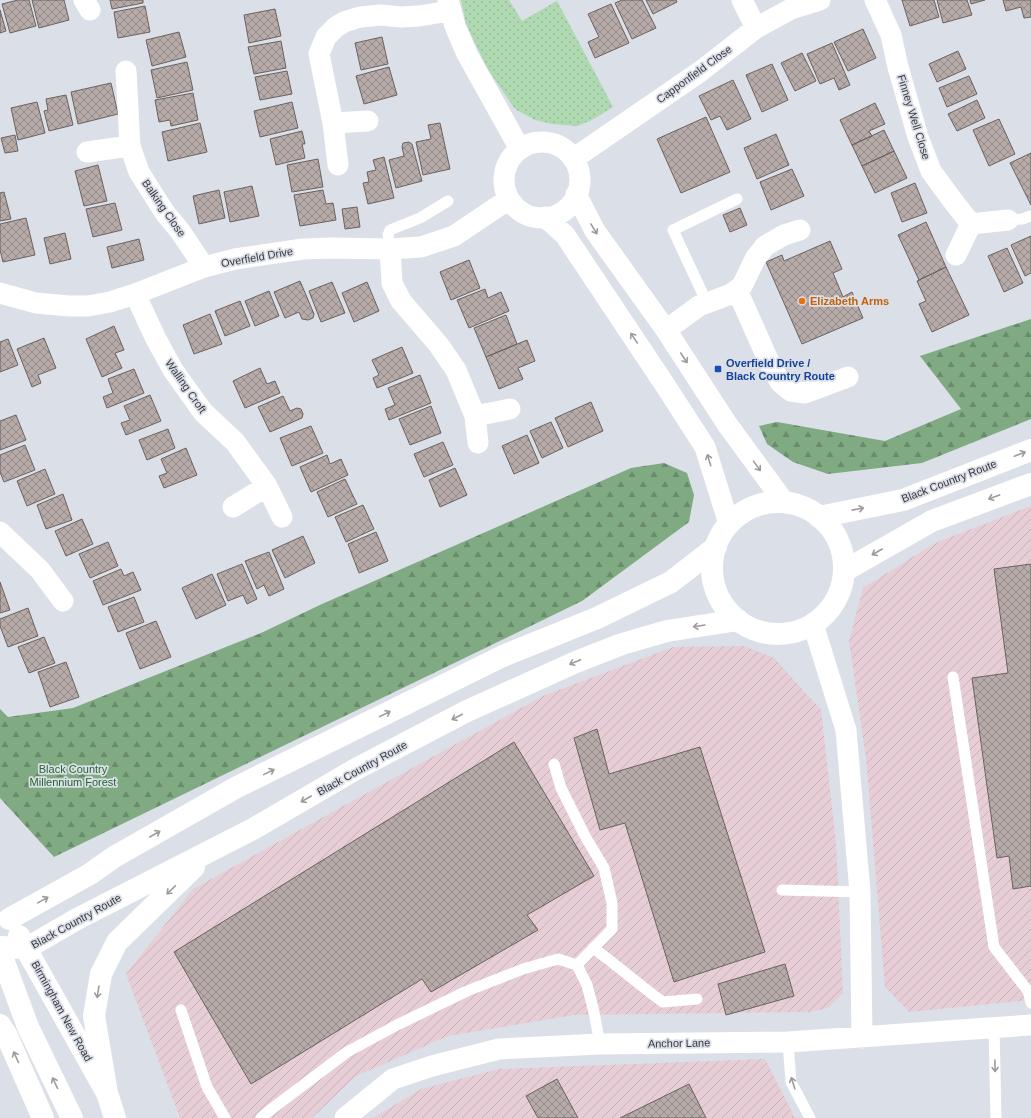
<svg xmlns="http://www.w3.org/2000/svg" width="1031" height="1118" font-family="Arial,sans-serif">
  <style>
    .industrial { fill: url(#industrial-furrows) }
    .grass { fill: url(#grass-dots) }
    .forest { fill: url(#forest-firs) }
    .building { fill: url(#building-cross-hatch); stroke: #6b625e }
    .lines { fill: none; stroke-linecap: round; stroke-linejoin: round }
    .lane { stroke: #fff; stroke-width: 11 }
    .street { stroke: #fff; stroke-width: 21 }
    .highway { stroke: #fff; stroke-width: 22 }
    .oneway { stroke: #9c9c9e }
    .food-dot { fill: #e8710a; stroke: #dbdfe8; stroke-width: 1.5 }
    .transit-dot { fill: #1a4fb4; stroke: #dbdfe8; stroke-width: 1.5 }
    .labels { text-anchor: middle; stroke-width: 3.5; stroke-linejoin: round; paint-order: stroke }
    .street-label { font-size: 11px; fill: #383a3e; stroke: #dbdfe8 }
    .food-label { font-size: 11px; font-weight: bold; fill: #c56008; stroke: #dbdfe8; text-anchor: start }
    .transit-label { font-size: 11px; font-weight: bold; fill: #164399; stroke: #dbdfe8; text-anchor: start }
    .park-label { font-size: 11px; fill: #27642f; stroke: #dbdfe8 }
  </style>
  <defs>
    <pattern id="industrial-furrows" width="10" height="10" patternUnits="userSpaceOnUse"><rect width="10" height="10" fill="#e7ced6"/><path d="M-1 1l2-2M0 10L10 0M9 11l2-2" fill="none" stroke="#c7b2b9"/></pattern>
    <pattern id="grass-dots" width="8" height="8" patternUnits="userSpaceOnUse"><rect width="8" height="8" fill="#afd9b1"/><path d="M2 2h.1M6 6h.1" fill="none" stroke="#97bb99" stroke-width="1.8" stroke-linecap="round"/></pattern>
    <pattern id="forest-firs" width="22" height="20" patternUnits="userSpaceOnUse"><rect width="22" height="20" fill="#7faa82"/><path d="M5 1l3.5 6h-7zM16 11l3.5 6h-7z" fill="#698b6c"/></pattern>
    <pattern id="building-cross-hatch" width="8" height="8" patternUnits="userSpaceOnUse"><rect width="8" height="8" fill="#b6aba8"/><path d="M0 0l8 8M0 8l8-8" fill="none" stroke="#958c8a"/></pattern>
  </defs>
  <rect width="100%" height="100%" fill="#dbdfe8"/>
  <path class="industrial" d="M1031 506V1000L909 1012 885 987 866 758 849 641 863 588 935 543Z
    M744 646 774 658 821 710 836 842 843 993 828 1008 810 1012 574 1015 448 1036 356 1076 312 1118H180L126 974 193 889 543 696 673 647Z
    M765 1059 795 1118H373L421 1089 499 1069Z"/>
  <path class="grass" d="M461 0H509L522 21 557 1 613 107 592 120 577 126 552 124 535 120 515 109 487 68 466 24Z"/>
  <path class="forest" d="M1031 319V419L922 463 828 474 793 462 767 444 759 426 777 422 885 441 961 409 920 356Z
    M664 463 687 473 694 495 689 522 582 601 54 857 0 798V709L8 717 73 708 261 633 322 604 631 468Z"/>
  <path class="building" d="M18 0H29L36 26 10 33 2 4Z
    M32 0H64L69 20 39 28Z
    M110 0H143V3L112 9Z
    M622 0H642L656 28 632 39 615 3Z
    M646 0H676L677 2 653 14Z
    M902 0H934L939 17 910 26Z
    M937 0H967L972 15 943 23Z
    M970 0H985L971 4Z
    M1003 0H1031V17L1024 18 1021 7 1006 11Z
    M611 4 629 43 595 58 588 42 599 37 588 14Z
    M145 6 150 32 118 38 114 12Z
    M275 9 281 36 249 43 244 15Z
    M0 10 6 31 0 33Z
    M863 29 876 58 848 71 834 42Z
    M179 32 186 57 152 66 146 40Z
    M382 37 388 64 361 70 355 43Z
    M281 41 286 68 254 74 248 47Z
    M832 43 850 85 839 90 834 78 820 84 807 54Z
    M958 51 966 69 937 82 929 64Z
    M802 53 816 81 795 91 781 63Z
    M187 62 193 90 157 98 151 70Z
    M772 64 788 100 762 112 746 75Z
    M389 67 397 95 364 104 356 76Z
    M287 71 292 94 260 100 255 77Z
    M969 76 977 94 947 107 939 88Z
    M733 80 751 119 727 130 720 116 711 120 699 96Z
    M111 83 118 114 78 124 71 92Z
    M193 93 198 120 171 126 170 120 159 122 155 100Z
    M66 95 73 125 49 131 44 111 48 110 46 99Z
    M977 100 985 118 957 131 948 114Z
    M37 102 45 133 18 140 11 108Z
    M292 102 298 128 260 137 254 111Z
    M875 103 885 124 869 131 872 136 852 145 840 120Z
    M706 117 730 172 681 193 657 139Z
    M999 119 1015 154 989 166 973 130Z
    M200 123 207 152 168 161 162 132Z
    M440 123 450 169 423 175 416 142 431 139 428 125Z
    M884 130 894 151 862 166 852 145Z
    M302 131 305 144H302L305 158 276 165 270 139Z
    M776 134 789 165 757 179 744 148Z
    M15 135 18 151 5 153 1 138Z
    M409 142 412 144 422 181 396 188 389 160 404 156 402 147 403 143Z
    M894 151 907 178 875 193 862 166Z
    M1031 153V205L1010 163Z
    M384 157 394 198 368 204 363 183 369 182 367 172 376 170 373 160Z
    M318 159 323 187 292 192 287 165Z
    M98 165 107 201 84 206 75 171Z
    M792 169 804 196 771 210 760 182Z
    M915 183 927 213 902 222 891 193Z
    M252 186 259 216 230 222 224 192Z
    M219 190 225 218 199 224 193 196Z
    M323 190 326 204 333 203 336 220 300 226 294 195Z
    M4 192 11 219 0 221V193Z
    M115 203 122 230 93 237 86 209Z
    M357 207 360 227 345 229 342 209Z
    M740 208 747 225 730 232 723 215Z
    M26 218 35 255 3 262 0 250V224Z
    M926 222 946 267 919 280 898 235Z
    M65 233 71 259 50 264 44 238Z
    M1031 236V273L1025 276 1011 245Z
    M139 239 144 260 112 268 107 247Z
    M830 241 842 269 833 273 843 297 852 292 863 318 802 344 766 262 782 255 784 261Z
    M1007 248 1023 283 1004 292 988 256Z
    M469 260 480 288 451 300 440 272Z
    M946 267 969 315 932 332 919 304 926 301 917 281Z
    M300 281 314 314 313 318 308 320 302 319 299 312 285 318 274 292Z
    M332 282 345 313 321 322 309 291Z
    M367 282 379 311 354 322 342 293Z
    M485 289 488 298 501 292 509 311 469 328 457 300Z
    M269 291 279 316 255 326 245 301Z
    M240 301 250 326 225 336 215 311Z
    M210 314 222 344 194 354 183 325Z
    M506 315 517 344 486 357 474 328Z
    M114 326 124 350 115 353 122 368 102 377 86 339Z
    M44 338 56 368 38 375 41 383 32 387 17 349Z
    M8 339 18 365 0 372V342Z
    M527 340 535 361 518 368 523 379 499 389 486 357Z
    M402 347 413 373 377 388 373 378 379 375 372 360Z
    M260 368 267 384 275 381 280 393 245 408 233 381Z
    M134 369 144 393 107 408 103 397 113 393 108 379Z
    M420 375 431 403 389 420 385 409 395 405 388 388Z
    M150 395 161 421 126 435 121 423 130 420 124 406Z
    M283 396 290 411 297 408 301 409 303 414 302 418 270 432 258 407Z
    M591 402 603 431 568 447 555 418Z
    M431 406 441 433 410 445 399 419Z
    M16 415 26 440 0 450V421Z
    M551 422 563 448 542 458 530 431Z
    M311 426 323 453 292 466 280 438Z
    M168 429 175 448 147 460 139 440Z
    M527 435 539 463 514 474 502 446Z
    M443 442 453 465 424 477 414 454Z
    M25 445 35 470 4 482 0 472V455Z
    M186 448 197 475 164 488 159 476 167 473 161 459Z
    M327 455 330 464 341 459 348 475 311 492 300 467Z
    M455 468 467 495 440 507 429 480Z
    M45 469 55 494 27 506 17 481Z
    M345 479 357 504 328 517 317 492Z
    M63 494 72 520 46 529 37 505Z
    M363 505 374 529 346 542 335 517Z
    M82 519 93 544 66 556 55 531Z
    M376 532 388 561 359 573 348 544Z
    M303 536 315 563 285 578 272 550Z
    M108 542 118 566 90 578 79 554Z
    M269 552 284 589 269 596 264 585 257 589 245 561Z
    M242 564 257 599 247 604 243 595 228 601 217 574Z
    M1031 564V886L1013 889 1009 856 997 858 972 678 1008 673 994 569Z
    M121 569 124 576 133 572 141 590 103 605 93 581Z
    M212 574 226 605 196 619 182 588Z
    M0 582 10 610 0 613Z
    M134 597 144 622 118 632 108 607Z
    M28 608 38 636 8 647 0 626V619Z
    M156 621 171 657 140 669 126 633Z
    M44 637 55 663 29 673 18 647Z
    M66 662 79 697 50 707 38 672Z
    M597 729 609 774 700 747 765 952 674 982 625 823 600 830 574 738Z
    M514 742 594 876 527 915 538 930 431 992 422 979 251 1084 174 952Z
    M785 964 794 996 726 1015 718 984Z
    M557 1079 578 1118H538L526 1096Z
    M689 1084 706 1118H620Z"/>
  <g class="lines">
    <path class="lane" d="M1008 220 1022 219 1031 216
      M390 249 388 235 390 230 420 218 448 201
      M707 303 673 230 737 199
      M953 677 994 947 1028 991 1031 1003
      M554 764 561 788 585 836 604 868 612 903V929L577 965
      M782 890 860 892
      M593 948C617 965 639 985 663 1002L697 999
      M181 1010 207 1087 225 1118
      M994 1027 996 1118
      M788 1042 791 1082 810 1118
      M261 1118 269 1111 347 1052 397 1025 467 991 523 969 558 959 577 965 587 985 594 1012 600 1044"/>
    <path class="street" d="M84 0 90 10
      M448 0 455 26 467 54 520 149
      M742 0 756 28
      M875 0 891 35 898 67 918 137 931 171 953 201 971 224
      M126 71 130 146 139 172 165 213 180 231 204 267
      M333 123 368 121
      M504 180a38 38 0 1 1 76 0a38 38 0 1 1-76 0Z
      M87 152 130 146
      M573 159 701 71 756 28 791 9 820 0
      M338 165 333 123 319 54 326 37 336 27 344 22 360 17 381 15 401 17 419 16 450 11
      M576 194 595 231 666 330 727 424 784 502
      M545 217 565 235 665 385 705 447 729 524
      M390 249 392 283 401 301 438 344 456 370 475 416 478 443
      M956 255 971 224 1008 220
      M737 290 770 364 780 382 791 391 805 393 848 377
      M0 293 36 303 69 306H88L110 302 135 294 204 267 235 259 303 249 332 248 390 249 421 247 454 236 509 199
      M135 294 156 339 173 370 203 412 235 442 267 486 233 507
      M666 330 699 306 731 294 742 286 755 259 765 246 784 235 800 230
      M475 416 510 409
      M267 486 282 517
      M0 532 40 570 63 601
      M813 624 846 730 860 892 862 1038
      M345 1118 393 1079 432 1066 499 1049 600 1044 788 1042 1031 1025"/>
    <path class="highway" d="M712 568a66 66 0 1 1 132 0a66 66 0 1 1-132 0Z
      M819 517 903 500 1031 450
      M844 571 932 521 1031 484
      M9 919 90 874 114 857 237 787 503 656 597 618 671 582 716 547
      M19 936 107 1093 115 1118
      M0 947 27 948 77 919 253 829 356 769 467 711 576 662 622 644 667 631 738 620
      M0 951 28 1027 72 1118
      M0 1025 6 1034 43 1118
      M107 1093 94 1016 101 974 117 942 194 867"/>
  </g>
  <defs><path id="oneway-shaft" d="M-6 0H5M1.5-3L5.5 0L1.5 3" fill="none" stroke-width="1.6" stroke-linecap="round" stroke-linejoin="round"/></defs>
  <g class="oneway">
    <use href="#oneway-shaft" transform="translate(594 229) rotate(58)"/>
    <use href="#oneway-shaft" transform="translate(634 338) rotate(-124)"/>
    <use href="#oneway-shaft" transform="translate(684 358) rotate(57)"/>
    <use href="#oneway-shaft" transform="translate(1020 454) rotate(-21)"/>
    <use href="#oneway-shaft" transform="translate(709 460) rotate(-107)"/>
    <use href="#oneway-shaft" transform="translate(757 466) rotate(54)"/>
    <use href="#oneway-shaft" transform="translate(994 497) rotate(160)"/>
    <use href="#oneway-shaft" transform="translate(858 509) rotate(-11)"/>
    <use href="#oneway-shaft" transform="translate(877 552) rotate(150)"/>
    <use href="#oneway-shaft" transform="translate(699 626) rotate(171)"/>
    <use href="#oneway-shaft" transform="translate(575 662) rotate(157)"/>
    <use href="#oneway-shaft" transform="translate(385 714) rotate(-26)"/>
    <use href="#oneway-shaft" transform="translate(457 717) rotate(153)"/>
    <use href="#oneway-shaft" transform="translate(269 772) rotate(-26)"/>
    <use href="#oneway-shaft" transform="translate(306 799) rotate(150)"/>
    <use href="#oneway-shaft" transform="translate(155 834) rotate(-30)"/>
    <use href="#oneway-shaft" transform="translate(171 890) rotate(136)"/>
    <use href="#oneway-shaft" transform="translate(43 900) rotate(-29)"/>
    <use href="#oneway-shaft" transform="translate(98 992) rotate(99)"/>
    <use href="#oneway-shaft" transform="translate(16 1057) rotate(-114)"/>
    <use href="#oneway-shaft" transform="translate(995 1066) rotate(89)"/>
    <use href="#oneway-shaft" transform="translate(55 1083) rotate(-116)"/>
    <use href="#oneway-shaft" transform="translate(793 1083) rotate(-108)"/>
  </g>
  <circle class="food-dot" cx="802" cy="301" r="4"/>
  <rect class="transit-dot" x="714" y="365" width="8" height="8" rx="2"/>
  <g class="labels">
    <g class="street-label">
      <text transform="translate(694 74) rotate(-36)" y="4">Capponfield Close</text>
      <text transform="translate(914 117) rotate(73)" y="4">Finney Well Close</text>
      <text transform="translate(164 208) rotate(55)" y="4">Balking Close</text>
      <text transform="translate(257 257) rotate(-10)" y="4">Overfield Drive</text>
      <text transform="translate(186 386) rotate(55)" y="4">Walling Croft</text>
      <text transform="translate(949 481) rotate(-21)" y="4">Black Country Route</text>
      <text transform="translate(362 768) rotate(-29)" y="4">Black Country Route</text>
      <text transform="translate(76 921) rotate(-29)" y="4">Black Country Route</text>
      <text transform="translate(62 1011) rotate(61)" y="4">Birmingham New Road</text>
      <text transform="translate(679 1043) rotate(-1)" y="4">Anchor Lane</text>
    </g>
    <g class="food-label">
      <text x="810" y="305">Elizabeth Arms</text>
    </g>
    <g class="transit-label">
      <text x="726" y="367">Overfield Drive /<tspan x="726" dy="13">Black Country Route</tspan></text>
    </g>
    <g class="park-label">
      <text x="73" y="773">Black Country<tspan x="73" dy="13">Millennium Forest</tspan></text>
    </g>
  </g>
</svg>
